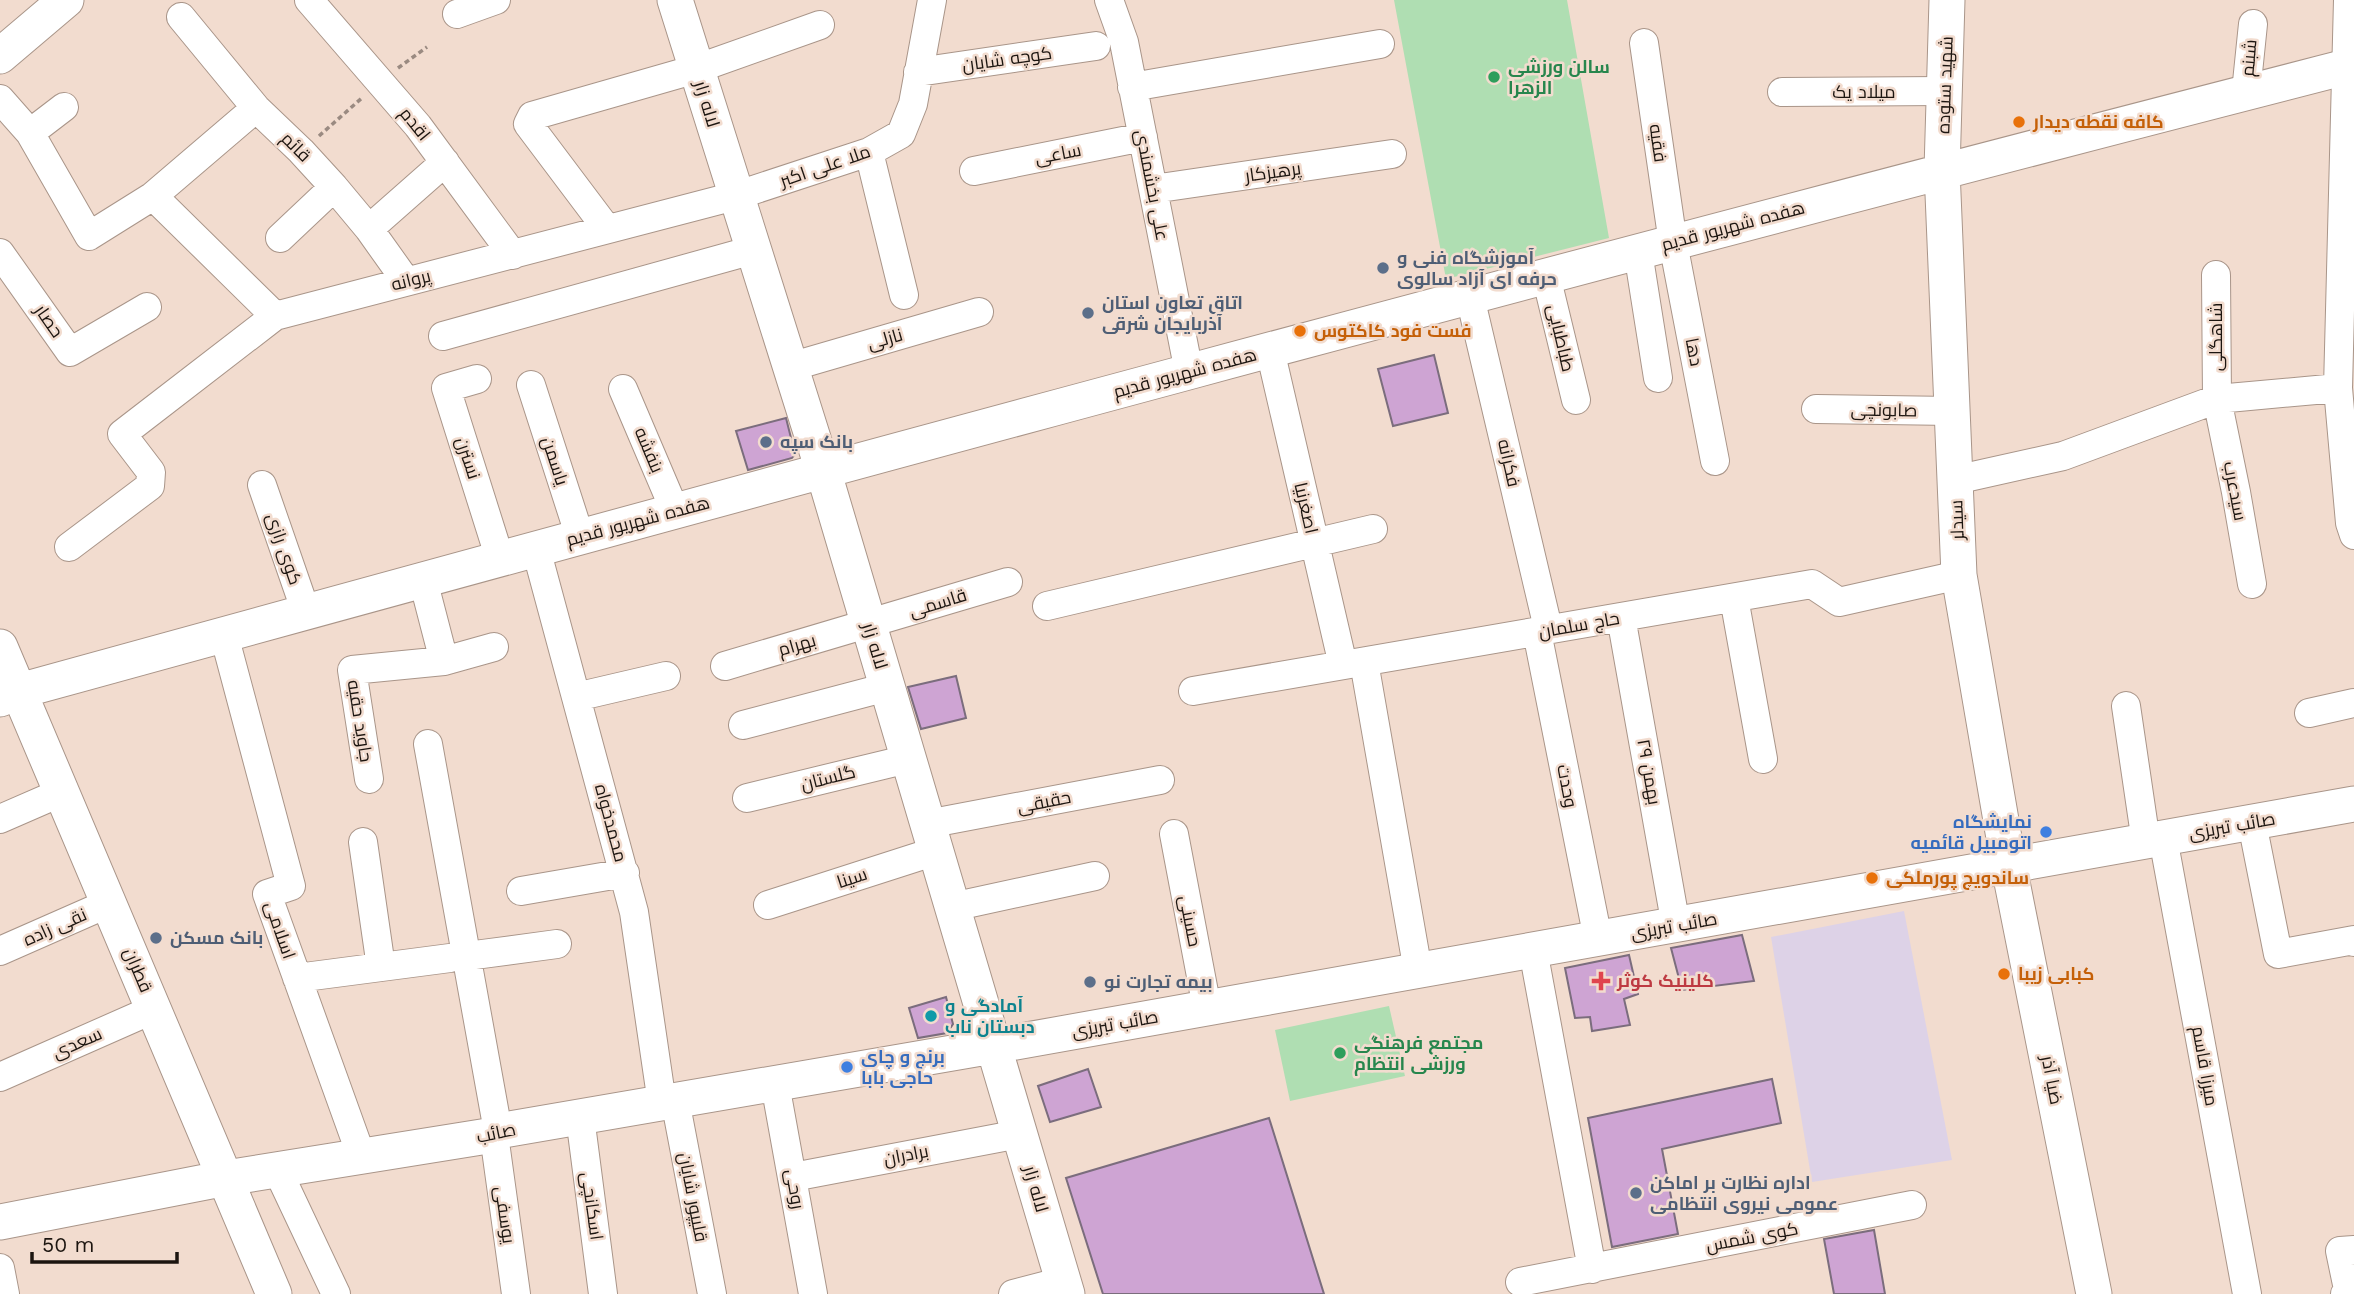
<svg xmlns="http://www.w3.org/2000/svg" width="2354" height="1294" font-family="'Work Sans',Cairo,sans-serif">
  <style>
    .education { fill: #ddd2e7 }
    .green { fill: #afdeb2 }
    .building { fill: #cea4d3; stroke: #7b6d7d; stroke-width: 2 }
    .lines { fill: none; stroke-linecap: round; stroke-linejoin: round }
    .minor-casing { stroke: #a99589; stroke-width: 30 }
    .major-casing { stroke: #a99589; stroke-width: 37 }
    .path { stroke: #9a8a81; stroke-width: 3.5; stroke-dasharray: 5 3.5; stroke-linecap: butt }
    .minor { stroke: #fff; stroke-width: 28 }
    .major { stroke: #fff; stroke-width: 35 }
    .leisure-dot { fill: #2e9e5b; stroke: #f2dccf; stroke-width: 2.5 }
    .food-dot { fill: #e8710a; stroke: #f2dccf; stroke-width: 2.5 }
    .service-dot { fill: #5c6f8a; stroke: #f2dccf; stroke-width: 2.5 }
    .shop-dot { fill: #3f7fe0; stroke: #f2dccf; stroke-width: 2.5 }
    .health-dot { fill: #e0444e; stroke: #f2dccf; stroke-width: 2.5 }
    .culture-dot { fill: #0f9aa8; stroke: #f2dccf; stroke-width: 2.5 }
    .labels { text-anchor: middle; stroke-width: 5; stroke-linejoin: round; paint-order: stroke }
    .street-label { font-size: 18px; fill: #1c1510; stroke: #f2dccf }
    .leisure-label { font-size: 18px; font-weight: bold; fill: #27864d; stroke: #f2dccf; text-anchor: start }
    .food-label { font-size: 18px; font-weight: bold; fill: #c56008; stroke: #f2dccf; text-anchor: start }
    .service-label { font-size: 18px; font-weight: bold; fill: #4e5e75; stroke: #f2dccf; text-anchor: start }
    .shop-label { font-size: 18px; font-weight: bold; fill: #366cbe; stroke: #f2dccf; text-anchor: end }
    .health-label { font-size: 18px; font-weight: bold; fill: #be3a42; stroke: #f2dccf; text-anchor: start }
    .culture-label { font-size: 18px; font-weight: bold; fill: #0d838f; stroke: #f2dccf; text-anchor: start }
  </style>
  <rect width="100%" height="100%" fill="#f2dccf"/>
  <path class="education" d="M1904 911 1952 1160 1812 1182 1771 937Z"/>
  <path class="green" d="M1394 0H1567L1609 238 1446 279Z
    M1389 1006 1405 1076 1290 1101 1275 1030Z"/>
  <path class="building" d="M1434 355 1448 413 1393 426 1378 369Z
    M786 418 795 454 792 458 748 470 736 431Z
    M956 676 966 718 921 729 908 687Z
    M1742 935 1754 981 1682 990 1671 948Z
    M1629 955 1638 994 1624 999 1630 1025 1592 1031 1590 1017 1575 1018 1565 968Z
    M946 997 953 1024 947 1033 918 1038 909 1008Z
    M1088 1069 1101 1107 1050 1122 1038 1086Z
    M1772 1079 1781 1123 1662 1149 1678 1234 1612 1247 1588 1118Z
    M1269 1118 1324 1294H1103L1066 1178Z
    M1874 1230 1885 1294H1834L1824 1239Z"/>
  <g class="lines">
    <g class="minor-casing">
      <path id="minor" d="M309 0 418 126 513 255
        M1109 0 1124 42 1189 372
        M2348 0 2338 388 2350 523 2354 535
        M457 14 496 0
        M181 17 256 108 301 151 334 187 369 229 406 281
        M1644 43 1673 243 1715 461
        M918 72 1096 46
        M1132 87 1380 44
        M1782 92 1945 91
        M2246 92 2253 24
        M0 99 30 133 89 236 153 196 256 108
        M30 133 64 107
        M869 152 904 295
        M974 171 1143 137
        M1153 189 1392 154
        M153 196 275 316
        M369 229 445 162
        M607 229 528 124 532 116 696 69 820 25
        M280 238 334 187
        M1638 252 1658 378
        M0 253 70 352 147 307
        M2216 275 2217 399 2236 492 2252 584
        M1546 276 1576 400
        M1470 297 1548 628
        M443 336 753 250
        M1270 350 1343 665
        M790 367 979 312
        M477 379 446 388 500 559
        M531 385 580 537
        M623 389 675 511
        M1816 409 1952 411
        M1955 480 2063 456 2217 399 2338 388
        M262 485 306 612
        M69 547 150 486 151 472 122 434 275 316 735 196 869 152 901 134 913 104 932 0
        M536 549 634 912 662 1103
        M1734 598 1763 759
        M1047 606 1373 529
        M1621 617 1676 926
        M1537 632 1598 939
        M224 635 291 886 267 894 361 1155
        M444 661 494 647
        M1364 662 1418 971
        M725 666 1008 582
        M1193 691 1812 584 1839 602 1959 575
        M576 697 666 676
        M2126 706 2146 842
        M2309 713 2354 703
        M743 725 887 687
        M428 744 498 1131
        M369 779 352 670 444 661 423 580
        M747 798 908 759
        M0 819 62 792
        M2252 823 2278 954 2354 940V942
        M927 824 1160 780
        M1174 834 1207 1008
        M2163 838 2247 1294
        M363 842 381 967
        M521 891 625 873
        M768 905 936 851
        M952 907 1095 876
        M1533 950 1592 1269
        M0 951 109 903
        M467 956 557 944
        M297 978 450 958
        M0 1077 154 1009
        M775 1084 813 1294
        M675 1100 712 1294
        M580 1117 603 1294
        M494 1135 516 1294
        M277 1169 336 1294
        M793 1177 1019 1134
        M0 1268 5 1294
        M1520 1282 1912 1205
        M1013 1294 1063 1281
        M2345 1294H2349L2340 1251 2354 1250"/>
    </g>
    <g class="major-casing">
      <path id="major" d="M675 0 823 470 1067 1294
        M1947 0 1942 170 1959 575 2009 867 2094 1294
        M0 56 66 0
        M0 647 274 1294
        M0 699 19 691C796 477 1574 265 2354 65
        M0 1222 226 1178 494 1135 498 1131 993 1046 2354 804"/>
    </g>
    <path class="path" d="M398 68 427 47
      M319 136 363 97"/>
    <use href="#minor" class="minor"/>
    <use href="#major" class="major"/>
  </g>
  <g class="leisure-dot">
    <circle cx="1494" cy="77" r="7"/>
    <circle cx="1340" cy="1053" r="7"/>
  </g>
  <g class="food-dot">
    <circle cx="2019" cy="122" r="7"/>
    <circle cx="1300" cy="331" r="7"/>
    <circle cx="1872" cy="878" r="7"/>
    <circle cx="2004" cy="974" r="7"/>
  </g>
  <g class="service-dot">
    <circle cx="1383" cy="268" r="7"/>
    <circle cx="1088" cy="313" r="7"/>
    <circle cx="766" cy="442" r="7"/>
    <circle cx="156" cy="938" r="7"/>
    <circle cx="1090" cy="982" r="7"/>
    <circle cx="1636" cy="1193" r="7"/>
  </g>
  <g class="shop-dot">
    <circle cx="2046" cy="832" r="7"/>
    <circle cx="847" cy="1067" r="7"/>
  </g>
  <path class="health-dot" d="M1597.5 970.5h7v7h7v7h-7v7h-7v-7h-7v-7h7z"/>
  <circle class="culture-dot" cx="931" cy="1016" r="7"/>
  <g class="labels">
    <g class="street-label">
      <text transform="translate(2249 58) rotate(-85)" y="6">شبنم</text>
      <text transform="translate(1007 59) rotate(-8)" y="6">کوچه شایان</text>
      <text transform="translate(1945 85) rotate(-88)" y="6">شهید ستوده</text>
      <text x="1864" y="98">میلاد یک</text>
      <text transform="translate(707 104) rotate(73)" y="6">لاله زار</text>
      <text transform="translate(415 124) rotate(51)" y="6">اقدم</text>
      <text transform="translate(1658 143) rotate(82)" y="6">فقیه</text>
      <text transform="translate(296 147) rotate(45)" y="6">قائم</text>
      <text transform="translate(1058 154) rotate(-11)" y="6">ساعی</text>
      <text transform="translate(825 166) rotate(-19)" y="6">ملا علی اکبر</text>
      <text transform="translate(1273 172) rotate(-8)" y="6">پرهیزکار</text>
      <text transform="translate(1152 185) rotate(79)" y="6">علی بخشمندی</text>
      <text transform="translate(1733 226) rotate(-15)" y="6">هفده شهریور قدیم</text>
      <text transform="translate(411 280) rotate(-14)" y="6">پروانه</text>
      <text transform="translate(49 321) rotate(55)" y="6">حصار</text>
      <text transform="translate(2216 337) rotate(-90)" y="6">شاهگلی</text>
      <text transform="translate(1561 338) rotate(77)" y="6">طباطبایی</text>
      <text transform="translate(885 339) rotate(-16)" y="6">نازلی</text>
      <text transform="translate(1694 352) rotate(79)" y="6">دها</text>
      <text transform="translate(1185 373) rotate(-15)" y="6">هفده شهریور قدیم</text>
      <text transform="translate(1884 410) rotate(1)" y="6">صابونچی</text>
      <text transform="translate(649 450) rotate(67)" y="6">بنفشه</text>
      <text transform="translate(468 458) rotate(72)" y="6">نسترن</text>
      <text transform="translate(555 461) rotate(72)" y="6">یاسمن</text>
      <text transform="translate(1509 463) rotate(77)" y="6">فکرانه</text>
      <text transform="translate(2235 491) rotate(79)" y="6">سیدعرب</text>
      <text transform="translate(1306 508) rotate(77)" y="6">اصغرنیا</text>
      <text transform="translate(1957 520) rotate(-92)" y="6">سیدلر</text>
      <text transform="translate(638 521) rotate(-15)" y="6">هفده شهریور قدیم</text>
      <text transform="translate(284 549) rotate(71)" y="6">کوی رازی</text>
      <text transform="translate(938 603) rotate(-17)" y="6">قاسمی</text>
      <text transform="translate(1579 625) rotate(-10)" y="6">حاج سلمان</text>
      <text transform="translate(797 645) rotate(-16)" y="6">بهرام</text>
      <text transform="translate(875 646) rotate(73)" y="6">لاله زار</text>
      <text transform="translate(360 721) rotate(81)" y="6">جاوید حقیه</text>
      <text transform="translate(1649 772) rotate(80)" y="6">۲۹ بهمن</text>
      <text transform="translate(828 778) rotate(-14)" y="6">گلستان</text>
      <text transform="translate(1567 786) rotate(79)" y="6">وحدت</text>
      <text transform="translate(1044 802) rotate(-11)" y="6">حقیقی</text>
      <text transform="translate(611 823) rotate(75)" y="6">محمدخواه</text>
      <text transform="translate(2232 826) rotate(-10)" y="6">صائب تبریزی</text>
      <text transform="translate(852 878) rotate(-18)" y="6">سینا</text>
      <text transform="translate(1190 921) rotate(79)" y="6">حسینی</text>
      <text transform="translate(1674 926) rotate(-10)" y="6">صائب تبریزی</text>
      <text transform="translate(55 927) rotate(-24)" y="6">نقی زاده</text>
      <text transform="translate(280 930) rotate(71)" y="6">اسلامی</text>
      <text transform="translate(138 970) rotate(67)" y="6">قطران</text>
      <text transform="translate(1115 1024) rotate(-10)" y="6">صائب تبریزی</text>
      <text transform="translate(77 1043) rotate(-24)" y="6">سعدی</text>
      <text transform="translate(2205 1066) rotate(80)" y="6">میرزا قاسم</text>
      <text transform="translate(2052 1080) rotate(79)" y="6">ضیا آذر</text>
      <text transform="translate(496 1133) rotate(-12)" y="6">صائب</text>
      <text transform="translate(906 1155) rotate(-11)" y="6">برادران</text>
      <text transform="translate(795 1189) rotate(80)" y="6">روحی</text>
      <text transform="translate(1036 1189) rotate(74)" y="6">لاله زار</text>
      <text transform="translate(693 1197) rotate(79)" y="6">قلیپور شایان</text>
      <text transform="translate(592 1206) rotate(82)" y="6">اسکانچی</text>
      <text transform="translate(505 1215) rotate(82)" y="6">یوسفی</text>
      <text transform="translate(1752 1237) rotate(-11)" y="6">کوی شمس</text>
    </g>
    <g class="leisure-label">
      <text x="1508" y="73">سالن ورزشی<tspan x="1508" dy="21">الزهرا</tspan></text>
      <text x="1354" y="1049">مجتمع فرهنگی<tspan x="1354" dy="21">ورزشی انتظام</tspan></text>
    </g>
    <g class="food-label">
      <text x="2033" y="128">کافه نقطه دیدار</text>
      <text x="1314" y="337">فست فود کاکتوس</text>
      <text x="1886" y="884">ساندویچ پورملکی</text>
      <text x="2018" y="980">کبابی زیبا</text>
    </g>
    <g class="service-label">
      <text x="1397" y="264">آموزشگاه فنی و<tspan x="1397" dy="21">حرفه ای آزاد سالوی</tspan></text>
      <text x="1102" y="309">اتاق تعاون استان<tspan x="1102" dy="21">آذربایجان شرقی</tspan></text>
      <text x="780" y="448">بانک سپه</text>
      <text x="170" y="944">بانک مسکن</text>
      <text x="1104" y="988">بیمه تجارت نو</text>
      <text x="1650" y="1189">اداره نظارت بر اماکن<tspan x="1650" dy="21">عمومی نیروی انتظامی</tspan></text>
    </g>
    <g class="shop-label">
      <text x="2032" y="828">نمایشگاه<tspan x="2032" dy="21">اتومبیل قائمیه</tspan></text>
      <text x="861" y="1063" text-anchor="start">برنج و چای<tspan x="861" dy="21">حاجی بابا</tspan></text>
    </g>
    <g class="health-label">
      <text x="1617" y="987">کلینیک کوثر</text>
    </g>
    <g class="culture-label">
      <text x="945" y="1012">آمادگی و<tspan x="945" dy="21">دبستان ناب</tspan></text>
    </g>
  </g>
  <path d="M32 1252v10h145v-10" fill="none" stroke="#1c1510" stroke-width="3.5"/>
  <text x="42" y="1252" font-size="21" fill="#1c1510" stroke="#f2dccf" stroke-width="5" paint-order="stroke">50 m</text>
</svg>
